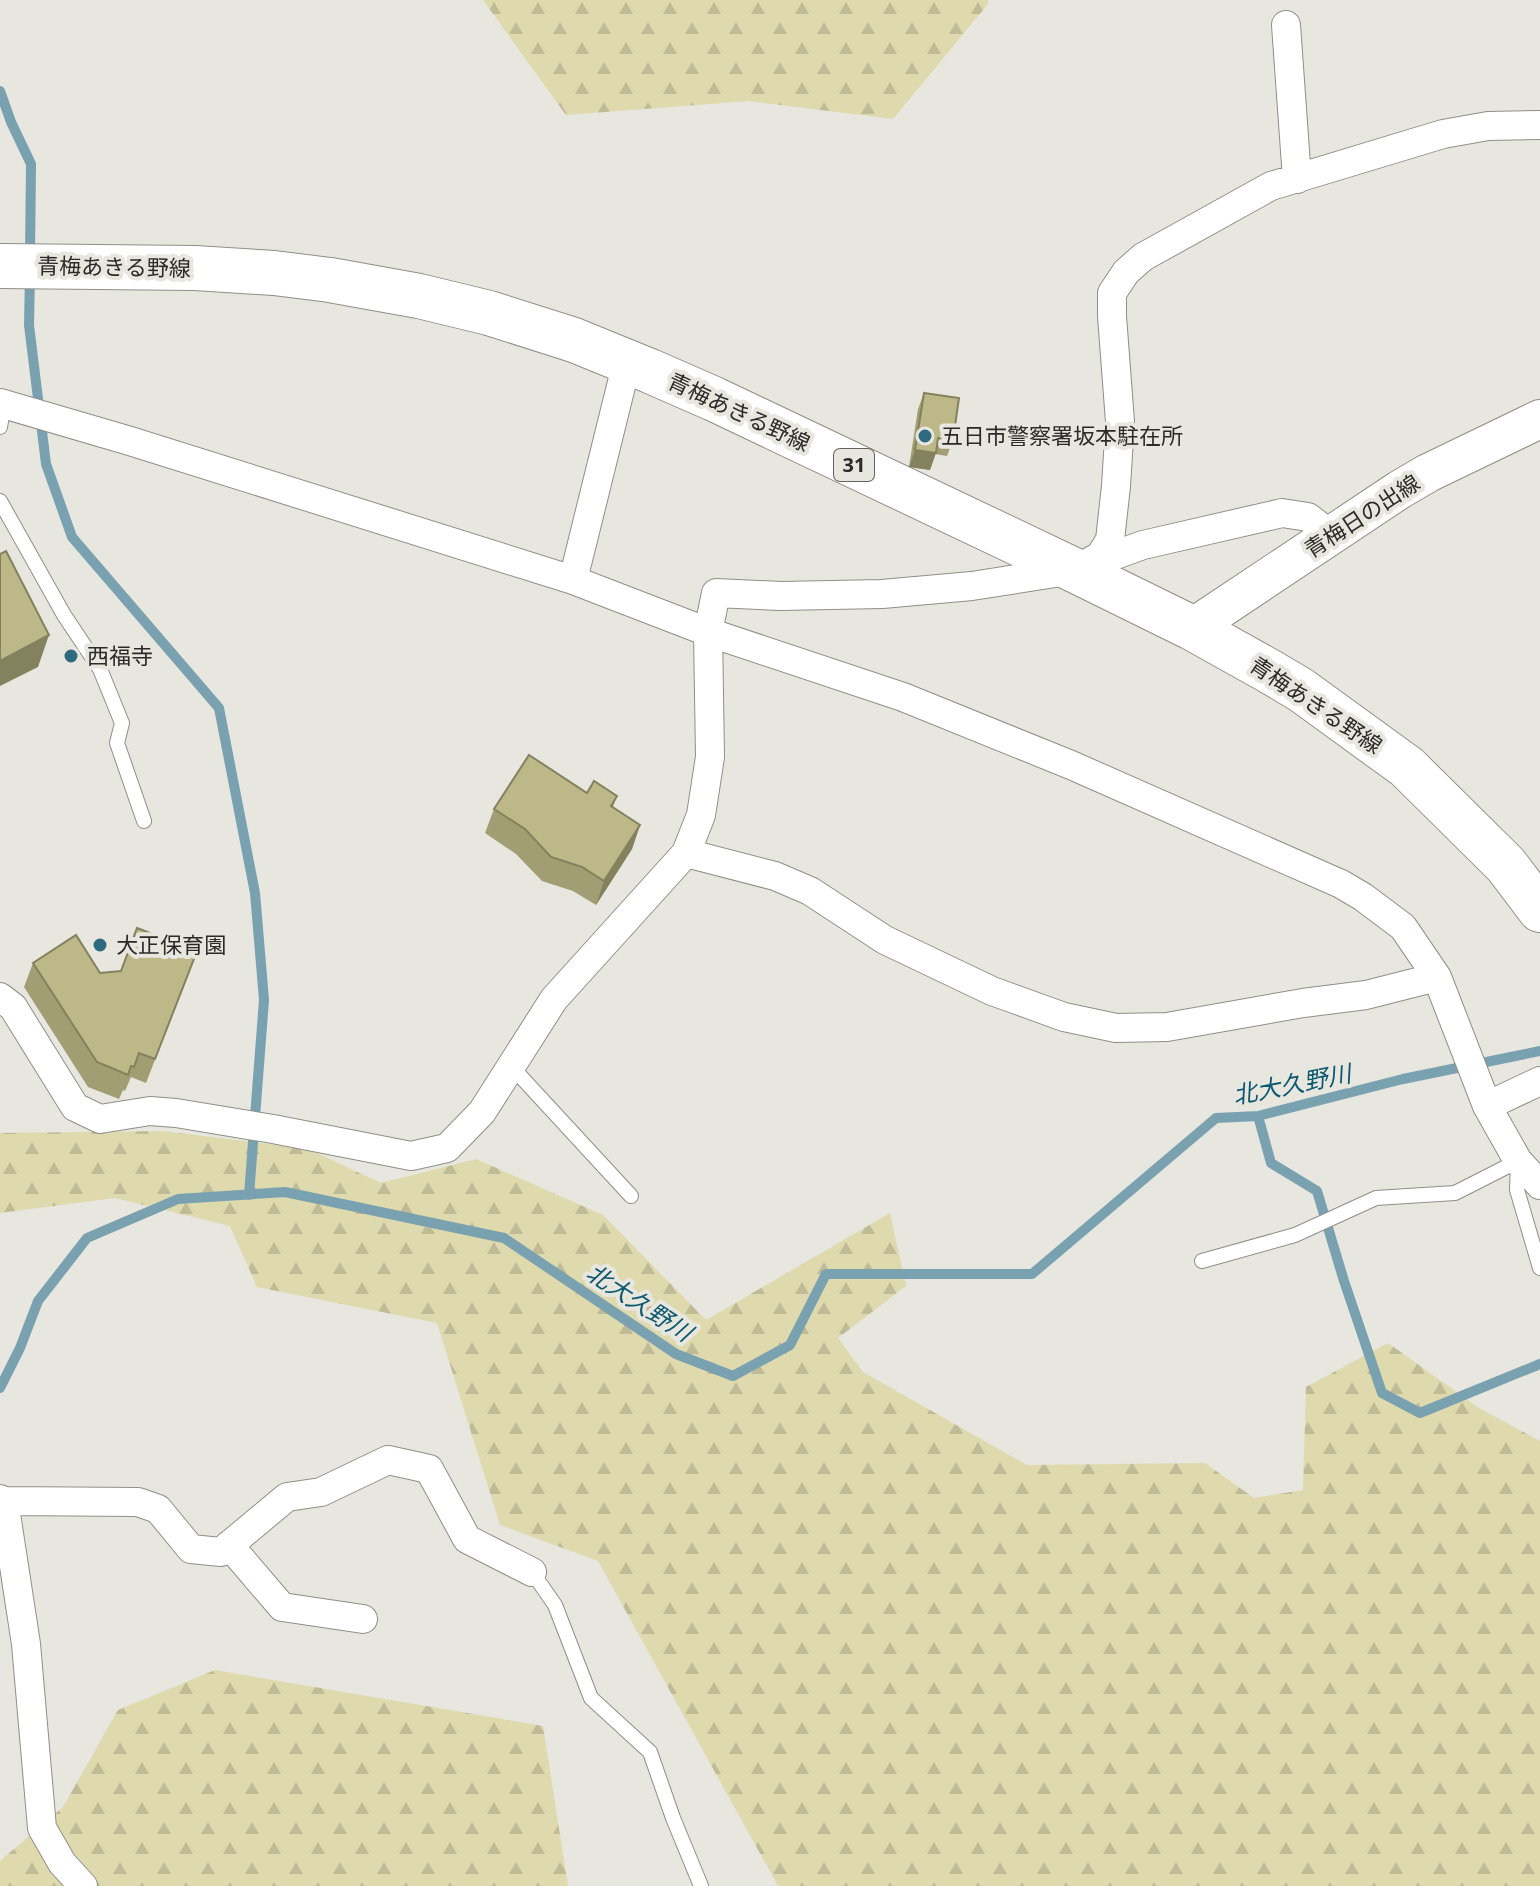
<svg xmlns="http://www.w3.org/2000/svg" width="1540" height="1886" font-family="'Noto Sans','Noto Sans JP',sans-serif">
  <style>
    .forest { fill: url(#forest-firs) }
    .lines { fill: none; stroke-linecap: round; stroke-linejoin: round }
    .stream { stroke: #7aa1b0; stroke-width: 10 }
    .lane-casing { stroke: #8f8f88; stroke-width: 16 }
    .street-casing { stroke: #8f8f88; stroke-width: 30 }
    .secondary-casing { stroke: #8f8f88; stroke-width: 40 }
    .primary-casing { stroke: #8f8f88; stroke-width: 46 }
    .lane { stroke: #fff; stroke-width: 14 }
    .street { stroke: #fff; stroke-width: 28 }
    .secondary { stroke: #fff; stroke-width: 38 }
    .primary { stroke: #fff; stroke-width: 44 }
    .wall { fill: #a29e74 }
    .shaded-wall { fill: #84815e }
    .building { fill: #bcb887; stroke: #84815e; stroke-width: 2 }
    .poi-dot { fill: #2d6a80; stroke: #e7e6df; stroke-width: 3 }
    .labels { text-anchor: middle; stroke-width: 8; stroke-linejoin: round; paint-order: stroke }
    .shield { fill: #e7e6df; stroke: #63625e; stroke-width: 2 }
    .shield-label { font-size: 20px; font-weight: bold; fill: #2b2a27 }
    .street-label { font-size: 22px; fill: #2b2a27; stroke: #e7e6df }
    .poi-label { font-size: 22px; fill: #2b2a27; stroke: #e7e6df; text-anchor: start }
    .water-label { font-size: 24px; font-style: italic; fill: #0c586f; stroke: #e7e6df }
  </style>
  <defs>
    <pattern id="forest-firs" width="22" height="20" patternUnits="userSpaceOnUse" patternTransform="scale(2)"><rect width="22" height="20" fill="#dedaae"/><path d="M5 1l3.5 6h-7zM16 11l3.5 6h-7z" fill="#bfbb96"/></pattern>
  </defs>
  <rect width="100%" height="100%" fill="#e7e6df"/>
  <path class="forest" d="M483 0H988V4L893 119 749 101 566 115Z
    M163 1131 308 1149 381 1183 476 1159 603 1215 706 1320 890 1213 906 1286 838 1338 863 1372 1027 1465 1205 1463 1254 1498 1303 1490 1306 1387 1388 1343 1479 1408 1540 1441V1886H778L598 1561 500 1525 437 1323 257 1287 230 1226 115 1198 0 1213V1133Z
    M215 1670 543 1726 568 1886H0V1861L63 1807 118 1710Z"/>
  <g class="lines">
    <path class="stream" d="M0 91 11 122 31 164 30 255
      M30 275 29 325 46 464 72 537 219 708 255 893 264 1000 249 1195
      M1258 1116 1271 1163 1317 1191 1344 1281 1382 1393 1420 1413 1540 1364
      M0 1388 20 1348 38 1301 87 1238 178 1199 285 1192 504 1238 676 1354 733 1376 790 1345 826 1274H1032L1216 1118 1258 1116 1403 1079 1540 1051"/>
    <g class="lane-casing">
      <path id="lane" d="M0 427 4 404
        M0 501 64 615 100 669 122 723 117 743 144 821
        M511 1066 631 1196
        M1202 1261 1295 1235 1376 1198 1455 1193 1518 1161 1517 1190 1540 1268
        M532 1572 555 1605 591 1698 650 1752 673 1818 701 1886"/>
    </g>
    <g class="street-casing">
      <path id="street" d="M1286 25 1297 179
        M0 403 130 441 573 580 708 632 903 697 1071 765 1341 884 1363 897 1403 927 1437 977 1487 1106 1518 1161 1540 1185
        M1089 562 1100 556 1110 540 1116 486 1120 422 1112 316V293L1126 272 1143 257 1271 186 1443 134 1488 126 1540 125
        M573 580 627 362
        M686 853 775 876 810 891 885 940 992 991 1064 1017 1116 1028 1167 1027 1303 1003 1366 995 1437 977
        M0 997 13 1007 75 1107 100 1119 150 1111 176 1113 273 1129 411 1156 447 1148 482 1112 554 999 686 853 701 815 710 757 708 632 716 593 781 596 882 594 972 586 1074 570 1143 545 1282 513 1308 517 1331 535
        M1487 1106 1540 1081
        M0 1499 4 1501 138 1502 158 1509 191 1549 221 1552 287 1497 321 1492 388 1460 429 1469 467 1539 532 1572
        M4 1501 26 1644 42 1828 62 1863 83 1886
        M229 1545 282 1607 363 1619"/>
    </g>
    <g class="secondary-casing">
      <path id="secondary" d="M1192 628 1399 490 1428 473 1540 419"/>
    </g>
    <g class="primary-casing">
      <path id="primary" d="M0 266 195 268 274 273 330 280 419 296 489 313 574 340 650 371 714 399 1074 570 1192 628 1269 671 1301 690 1407 767 1506 865 1540 910"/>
    </g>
    <use href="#lane" class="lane"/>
    <use href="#street" class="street"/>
    <use href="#secondary" class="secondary"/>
    <use href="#primary" class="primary"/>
  </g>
  <path class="wall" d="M924 393 953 440 947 456 935 454 930 470 909 467 918 409Z
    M587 793 617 796 613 807 640 825 632 849 596 905 573 891 542 881 516 854 485 833 494 809Z
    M197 951 146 1083 131 1077 125 1091 123 1090 119 1099 88 1087 24 987 33 963 100 973 121 971Z"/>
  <path class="shaded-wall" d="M915 450 936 453 930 470 909 467Z
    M49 635 38 667 0 686V661Z
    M640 825 632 849 596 905 604 881Z"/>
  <path class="building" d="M924 393 959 398 953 440 938 438 936 453 915 450Z
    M6 551 49 635 0 661V554Z
    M529 755 587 793 594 781 617 796 611 806 640 825 604 881 582 867 551 857 525 829 494 809Z
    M137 928 197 951 155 1059 139 1053 134 1067 131 1066 128 1075 97 1062 33 963 76 935 100 973 121 971Z"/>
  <g class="poi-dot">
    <circle cx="925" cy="436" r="8"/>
    <circle cx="71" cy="656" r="8"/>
    <circle cx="100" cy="945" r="8"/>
  </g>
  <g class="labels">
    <rect class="shield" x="834" y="449" width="40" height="32" rx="6"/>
    <g class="shield-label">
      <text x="854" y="472">31</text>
    </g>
    <g class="street-label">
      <text transform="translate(114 267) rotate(1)" y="8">青梅あきる野線</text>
      <text transform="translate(739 412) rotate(25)" y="8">青梅あきる野線</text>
      <text transform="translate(1362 516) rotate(-33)" y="8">青梅日の出線</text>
      <text transform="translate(1316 705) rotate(34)" y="8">青梅あきる野線</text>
    </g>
    <g class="poi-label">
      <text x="941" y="444">五日市警察署坂本駐在所</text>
      <text x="87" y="664">西福寺</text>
      <text x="116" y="953">大正保育園</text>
    </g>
    <g class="water-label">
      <text transform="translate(1292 1085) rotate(-11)" y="8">北大久野川</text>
      <text transform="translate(639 1303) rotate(33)" y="8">北大久野川</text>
    </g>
  </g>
</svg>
